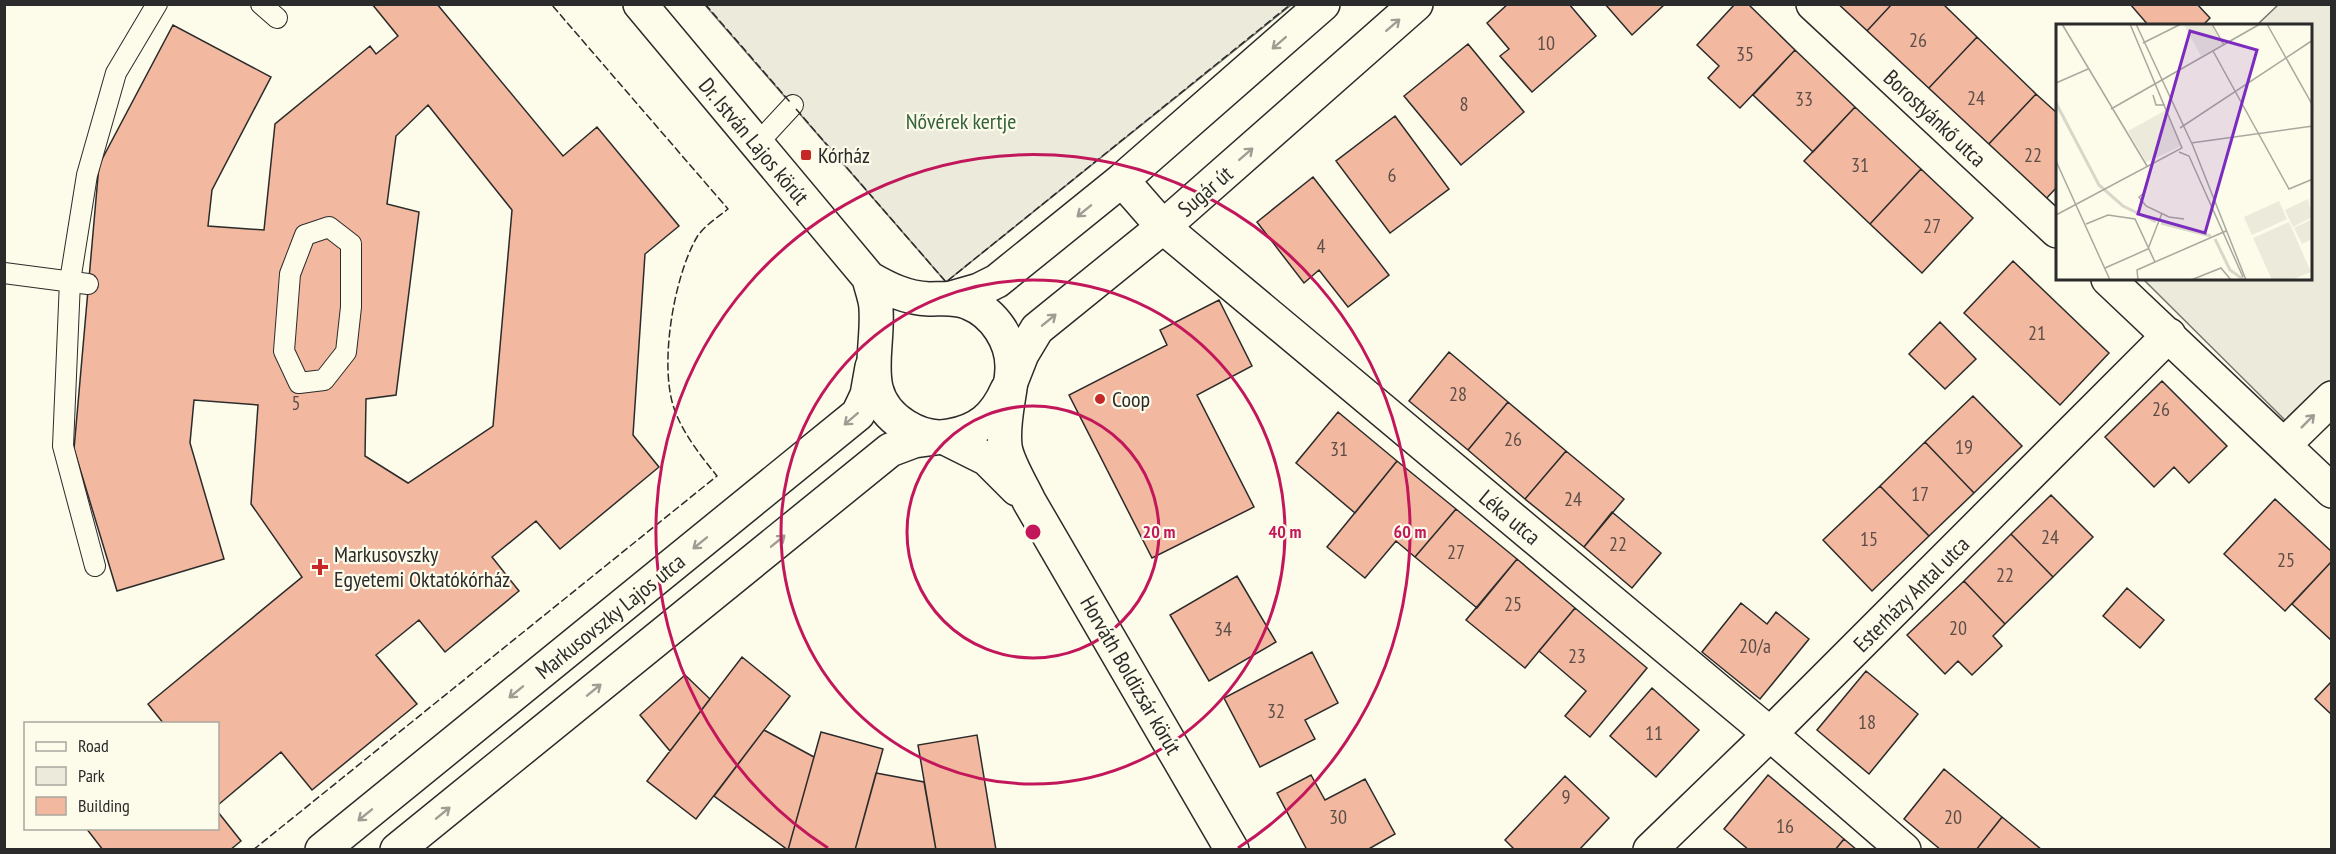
<svg xmlns="http://www.w3.org/2000/svg" width="2336" height="854" font-family="'PT Sans Narrow',sans-serif">
  <style>
    .green { fill: #ecebdb; stroke: #74746e; stroke-width: 1.5 }
    .building { fill: #f2b8a0; stroke: #2b2b2b; stroke-width: 1.5; fill-rule: evenodd }
    .lines { fill: none; stroke-linecap: round; stroke-linejoin: round }
    .lane-casing { stroke: #2b2b2b; stroke-width: 22 }
    .street-casing { stroke: #2b2b2b; stroke-width: 36 }
    .secondary-casing { stroke: #2b2b2b; stroke-width: 36 }
    .lane { stroke: #fdfbea; stroke-width: 20 }
    .street { stroke: #fdfbea; stroke-width: 33 }
    .secondary { stroke: #fdfbea; stroke-width: 33 }
    .fence { stroke: #2b2b2b; stroke-width: 1.5; stroke-dasharray: 8 3; stroke-linecap: butt }
    .oneway { stroke: #9e9d94 }
    .ring { fill: none; stroke: #c2185b; stroke-width: 3 }
    .poi-dot { fill: #c62828; stroke: #fdfbea; stroke-width: 2 }
    .labels { text-anchor: middle; stroke-width: 4.5; stroke-linejoin: round; paint-order: stroke }
    .number-label { font-size: 20px; fill: #5d4e48 }
    .street-label { font-size: 22px; fill: #2b2b2b; stroke: #fdfbea }
    .park-label { font-size: 22px; fill: #34623c; stroke: #fdfbea }
    .poi-label { font-size: 22px; fill: #2b2b2b; stroke: #fdfbea; text-anchor: start }
    .inset-river { fill: none; stroke: #d8d7c9; stroke-width: 3 }
    .inset-road { fill: none; stroke: #a9a89e; stroke-width: 1.5 }
    .view { fill: #7b2cbf; fill-opacity: 0.15; stroke: #7b2cbf; stroke-width: 3 }
    .inset-edge { fill: none; stroke: #2b2b2b; stroke-width: 3 }
    .centre { fill: #c2185b; stroke: #fdfbea; stroke-width: 3 }
    .ring-label { font-size: 18px; text-anchor: middle; font-weight: bold; fill: #c2185b; stroke: #fdfbea; stroke-width: 4.5; stroke-linejoin: round; paint-order: stroke }
  </style>
  <rect width="100%" height="100%" fill="#fdfbea"/>
  <path class="green" d="M705 5H1291L946 282Z
    M2278 5H2331V387L2292 427 2143 279H2310V26L2257 25Z"/>
  <path class="building" d="M372 4H437L563 156 597 127 679 226 645 254 633 435 659 467 560 549 536 521 492 557 519 591 445 652 419 620 376 655 417 704 312 790 281 752 218 805V724H164L148 704 302 577 251 504 258 405 194 400 190 443 224 559 117 591 74 449 99 165 173 25 271 77 212 190 208 226 264 230 275 124 370 46 376 54 398 36ZM428 105 512 210 493 426 408 483 365 456 366 399 396 395 419 212 387 204 396 136Z
    M1508 4H1569L1596 36 1532 92 1500 56 1509 49 1487 23Z
    M1605 4H1665L1632 35Z
    M1735 4H1748L1795 50 1740 108 1708 78 1719 66 1697 45Z
    M1837 4H1892L1866 32Z
    M1892 4H1943L1977 37 1927 90 1866 32Z
    M2130 4H2197L2210 18 2202 26H2149Z
    M1977 37 2036 94 1986 147 1927 90Z
    M1468 44 1524 112 1461 165 1404 96Z
    M1795 50 1855 107 1813 152 1753 95Z
    M2036 94 2057 113V187L2044 201 1986 147Z
    M1855 107 1921 169 1870 224 1804 161Z
    M1395 116 1449 189 1390 233 1336 161Z
    M1921 169 1973 218 1922 273 1870 224Z
    M1313 177 1389 275 1348 307 1319 270 1304 283 1257 222Z
    M2013 261 2109 353 2060 405 1964 313Z
    M1219 300 1252 366 1197 395 1254 507 1152 558 1069 395 1167 345 1160 330Z
    M1940 322 1976 359 1945 389 1909 354Z
    M1449 352 1508 402 1468 450 1409 401Z
    M2162 381 2227 446 2189 483 2174 467 2154 487 2105 437Z
    M1973 396 2022 446 1974 493 1925 442Z
    M1508 402 1566 451 1525 499 1468 450Z
    M1338 412 1397 461 1355 513 1296 463Z
    M1925 442 1974 493 1929 536 1880 486Z
    M1566 451 1624 499 1584 547 1525 499Z
    M1397 461 1456 509 1415 557 1396 541 1365 578 1327 547Z
    M1880 486 1929 536 1872 591 1823 540Z
    M2051 495 2093 537 2053 577 2011 534Z
    M2275 499 2332 552V561L2285 611 2224 554Z
    M1456 509 1517 559 1477 608 1415 557Z
    M1612 512 1661 553 1632 588 1584 547Z
    M2011 534 2053 577 2005 624 1964 581Z
    M1517 559 1575 608 1525 668 1466 620Z
    M2332 561V641L2292 604Z
    M1237 576 1276 642 1209 681 1170 615Z
    M1964 581 2005 624 1993 636 2002 646 1972 675 1958 661 1945 674 1907 635Z
    M2127 588 2164 620 2140 648 2103 616Z
    M1741 603 1767 624 1776 612 1809 639 1760 699 1702 652Z
    M1575 608 1647 668 1590 737 1565 716 1586 691 1539 651Z
    M1312 652 1338 703 1305 720 1315 739 1260 767 1224 698Z
    M742 657 790 696 696 819 647 781Z
    M1866 671 1918 714 1869 774 1817 730Z
    M685 675 710 699 670 751 640 715Z
    M2332 681V715L2315 699Z
    M1652 688 1699 730 1656 777 1610 736Z
    M764 730 814 757 788 850 714 796Z
    M821 732 883 749 855 850H788Z
    M977 735 996 850H936L918 745Z
    M1944 769 2002 817 1976 850H1941L1904 819Z
    M876 773 924 782 936 850H855Z
    M1311 775 1325 800 1365 779 1395 834 1367 850H1307L1277 793Z
    M1768 775 1844 839 1835 850H1749L1724 829Z
    M1565 776 1609 818 1579 850H1515L1505 840Z
    M218 812 241 841 230 850H103L86 828H218Z
    M2002 817 2042 850H1976Z
    M1844 839 1857 850H1835Z"/>
  <g class="lines">
    <g class="lane-casing">
      <path id="lane" d="M261 4 277 18
        M757 144 793 105
        M329 227 351 244V307L346 352 324 380 299 383 284 351 290 274 305 235Z
        M4 273 88 284
        M95 566 63 446 70 281 87 175 116 73 157 4"/>
    </g>
    <g class="street-casing">
      <path id="street" d="M1813 4 2057 231
        M1122 180 1163 227 1770 734 1904 850
        M2108 279 2332 491
        M951 298 979 290 997 281 1122 180 1323 4
        M1009 387 1022 354 1037 329 1163 227 1416 4
        M2284 445 2332 398
        M322 850 858 414 867 395 872 367
        M397 850 890 450 914 441 943 437
        M1650 850 1770 734 2169 335"/>
    </g>
    <g class="secondary-casing">
      <path id="secondary" d="M640 4 869 278C888 289 906 298 929 299 943 299 956 297 969 303 994 313 1013 341 1012 369 1011 395 1002 419 1005 446 1007 462 1022 486 1029 501L1232 850
        M869 278C871 288 876 299 876 309 879 354 858 396 905 426 918 434 934 439 949 436 979 431 995 417 1007 390
        M943 437 987 459 1017 489"/>
    </g>
    <use href="#lane" class="lane"/>
    <use href="#street" class="street"/>
    <use href="#secondary" class="secondary"/>
    <path class="fence" d="M705 4 790 102
      M796 109 946 282 1291 4
      M253 850 717 476C701 456 684 435 675 411 658 367 674 276 697 237 704 226 718 217 728 209L551 4"/>
  </g>
  <defs><path id="oneway-shaft" d="M-6 0H5M1.5-3L5.5 0L1.5 3" fill="none" stroke-width="1.6" stroke-linecap="round" stroke-linejoin="round" transform="scale(1.5)"/></defs>
  <g class="oneway">
    <use href="#oneway-shaft" transform="translate(1393 25) rotate(-41)"/>
    <use href="#oneway-shaft" transform="translate(1279 43) rotate(139)"/>
    <use href="#oneway-shaft" transform="translate(1246 154) rotate(-41)"/>
    <use href="#oneway-shaft" transform="translate(1084 211) rotate(141)"/>
    <use href="#oneway-shaft" transform="translate(1049 320) rotate(-39)"/>
    <use href="#oneway-shaft" transform="translate(851 419) rotate(139)"/>
    <use href="#oneway-shaft" transform="translate(2308 421) rotate(-45)"/>
    <use href="#oneway-shaft" transform="translate(778 541) rotate(-39)"/>
    <use href="#oneway-shaft" transform="translate(700 543) rotate(141)"/>
    <use href="#oneway-shaft" transform="translate(594 690) rotate(-39)"/>
    <use href="#oneway-shaft" transform="translate(516 692) rotate(141)"/>
    <use href="#oneway-shaft" transform="translate(443 813) rotate(-39)"/>
    <use href="#oneway-shaft" transform="translate(365 815) rotate(141)"/>
  </g>
  <g class="ring">
    <circle cx="1033" cy="532" r="126"/>
    <circle cx="1033" cy="532" r="252"/>
    <path d="M828 848A377 377 0 1 1 1238 848"/>
  </g>
  <g class="poi-dot">
    <rect x="800" y="149" width="12" height="12" rx="3"/>
    <circle cx="1100" cy="399" r="6"/>
    <path d="M317 558h6v6h6v6h-6v6h-6v-6h-6v-6h6z"/>
  </g>
  <g class="labels">
    <g class="number-label">
      <text x="1918" y="47">26</text>
      <text x="1546" y="50">10</text>
      <text x="1745" y="61">35</text>
      <text x="1976" y="105">24</text>
      <text x="1804" y="106">33</text>
      <text x="1464" y="111">8</text>
      <text x="2033" y="162">22</text>
      <text x="1860" y="172">31</text>
      <text x="1392" y="182">6</text>
      <text x="1932" y="233">27</text>
      <text x="1321" y="253">4</text>
      <text x="2037" y="340">21</text>
      <text x="1458" y="401">28</text>
      <text x="296" y="410">5</text>
      <text x="2161" y="416">26</text>
      <text x="1513" y="446">26</text>
      <text x="1964" y="454">19</text>
      <text x="1339" y="456">31</text>
      <text x="1920" y="501">17</text>
      <text x="1573" y="506">24</text>
      <text x="2050" y="544">24</text>
      <text x="1869" y="546">15</text>
      <text x="1618" y="551">22</text>
      <text x="1456" y="559">27</text>
      <text x="2286" y="567">25</text>
      <text x="2005" y="582">22</text>
      <text x="1513" y="611">25</text>
      <text x="1958" y="635">20</text>
      <text x="1223" y="636">34</text>
      <text x="1755" y="653">20/a</text>
      <text x="1577" y="663">23</text>
      <text x="1276" y="718">32</text>
      <text x="1867" y="729">18</text>
      <text x="1654" y="740">11</text>
      <text x="1566" y="804">9</text>
      <text x="1338" y="824">30</text>
      <text x="1953" y="824">20</text>
      <text x="1785" y="833">16</text>
    </g>
    <g class="street-label">
      <text transform="translate(1935 118) rotate(43)" y="8">Borostyánkő utca</text>
      <text transform="translate(754 141) rotate(50)" y="8">Dr. István Lajos körút</text>
      <text transform="translate(1205 191) rotate(-41)" y="8">Sugár út</text>
      <text transform="translate(1510 517) rotate(40)" y="8">Léka utca</text>
      <text transform="translate(1911 594) rotate(-45)" y="8">Esterházy Antal utca</text>
      <text transform="translate(610 616) rotate(-39)" y="8">Markusovszky Lajos utca</text>
      <text transform="translate(1131 675) rotate(60)" y="8">Horváth Boldizsár körút</text>
    </g>
    <g class="park-label">
      <text x="961" y="129">Nővérek kertje</text>
    </g>
    <g class="poi-label">
      <text x="818" y="163">Kórház</text>
      <text x="1112" y="407">Coop</text>
      <text x="334" y="562">Markusovszky<tspan x="334" dy="25">Egyetemi Oktatókórház</tspan></text>
    </g>
  </g>
  <g transform="translate(2056 24)">
    <rect width="256" height="256" fill="#fdfbea"/>
    <path d="M156 0 167 20 145 32 128 1ZM110 86 125 122 90 138 72 107ZM252 175 256 193 237 203 229 186ZM223 177 231 195 196 211 188 193ZM256 195V215L246 220 238 204ZM233 198 255 248 235 256H216L197 214Z" fill="#ecebdb"/>
    <path class="inset-river" d="M0 79 43 161 67 182 100 198M105 199 155 212M159 215 174 246 188 256"/>
    <path class="inset-road" d="M6 0 91 142M80 0 137 122 190 256M156 0 168 21M211 0 257 82M87 19 125 0M157 27 233 165 257 155M0 59 32 45M97 71 100 81H109M55 85 204 0M124 104 257 16M135 119 257 102M123 128 133 132 187 253M0 137 54 256M89 168 83 173 90 182 113 193 128 195M0 191 126 124 74 0M30 200 52 191 79 195 99 238 170 207M49 244 92 225 106 189M82 256 81 246 99 238M135 256 165 244 175 256"/>
    <path class="view" d="M134 7 201 26 149 209 82 190Z"/>
    <rect width="256" height="256" class="inset-edge"/>
  </g>
  <circle cx="1033" cy="532" r="9" class="centre"/>
  <g class="ring-label">
    <text x="1159" y="538">20 m</text>
    <text x="1285" y="538">40 m</text>
    <text x="1410" y="538">60 m</text>
  </g>
  <rect width="2336" height="854" fill="none" stroke="#2b2b2b" stroke-width="12"/>
  <rect x="24" y="722" width="195" height="108" fill="#fdfbea" stroke="#a9a89e" stroke-width="1.5"/>
  <rect x="36" y="742" width="30" height="9" fill="#fdfbea" stroke="#a9a89e" stroke-width="1.5"/>
  <text x="78" y="752" font-size="18" fill="#2b2b2b">Road</text>
  <rect x="36" y="767" width="30" height="18" fill="#ecebdb" stroke="#a9a89e" stroke-width="1.5"/>
  <text x="78" y="782" font-size="18" fill="#2b2b2b">Park</text>
  <rect x="36" y="797" width="30" height="18" fill="#f2b8a0" stroke="#a9a89e" stroke-width="1.5"/>
  <text x="78" y="812" font-size="18" fill="#2b2b2b">Building</text>
</svg>
